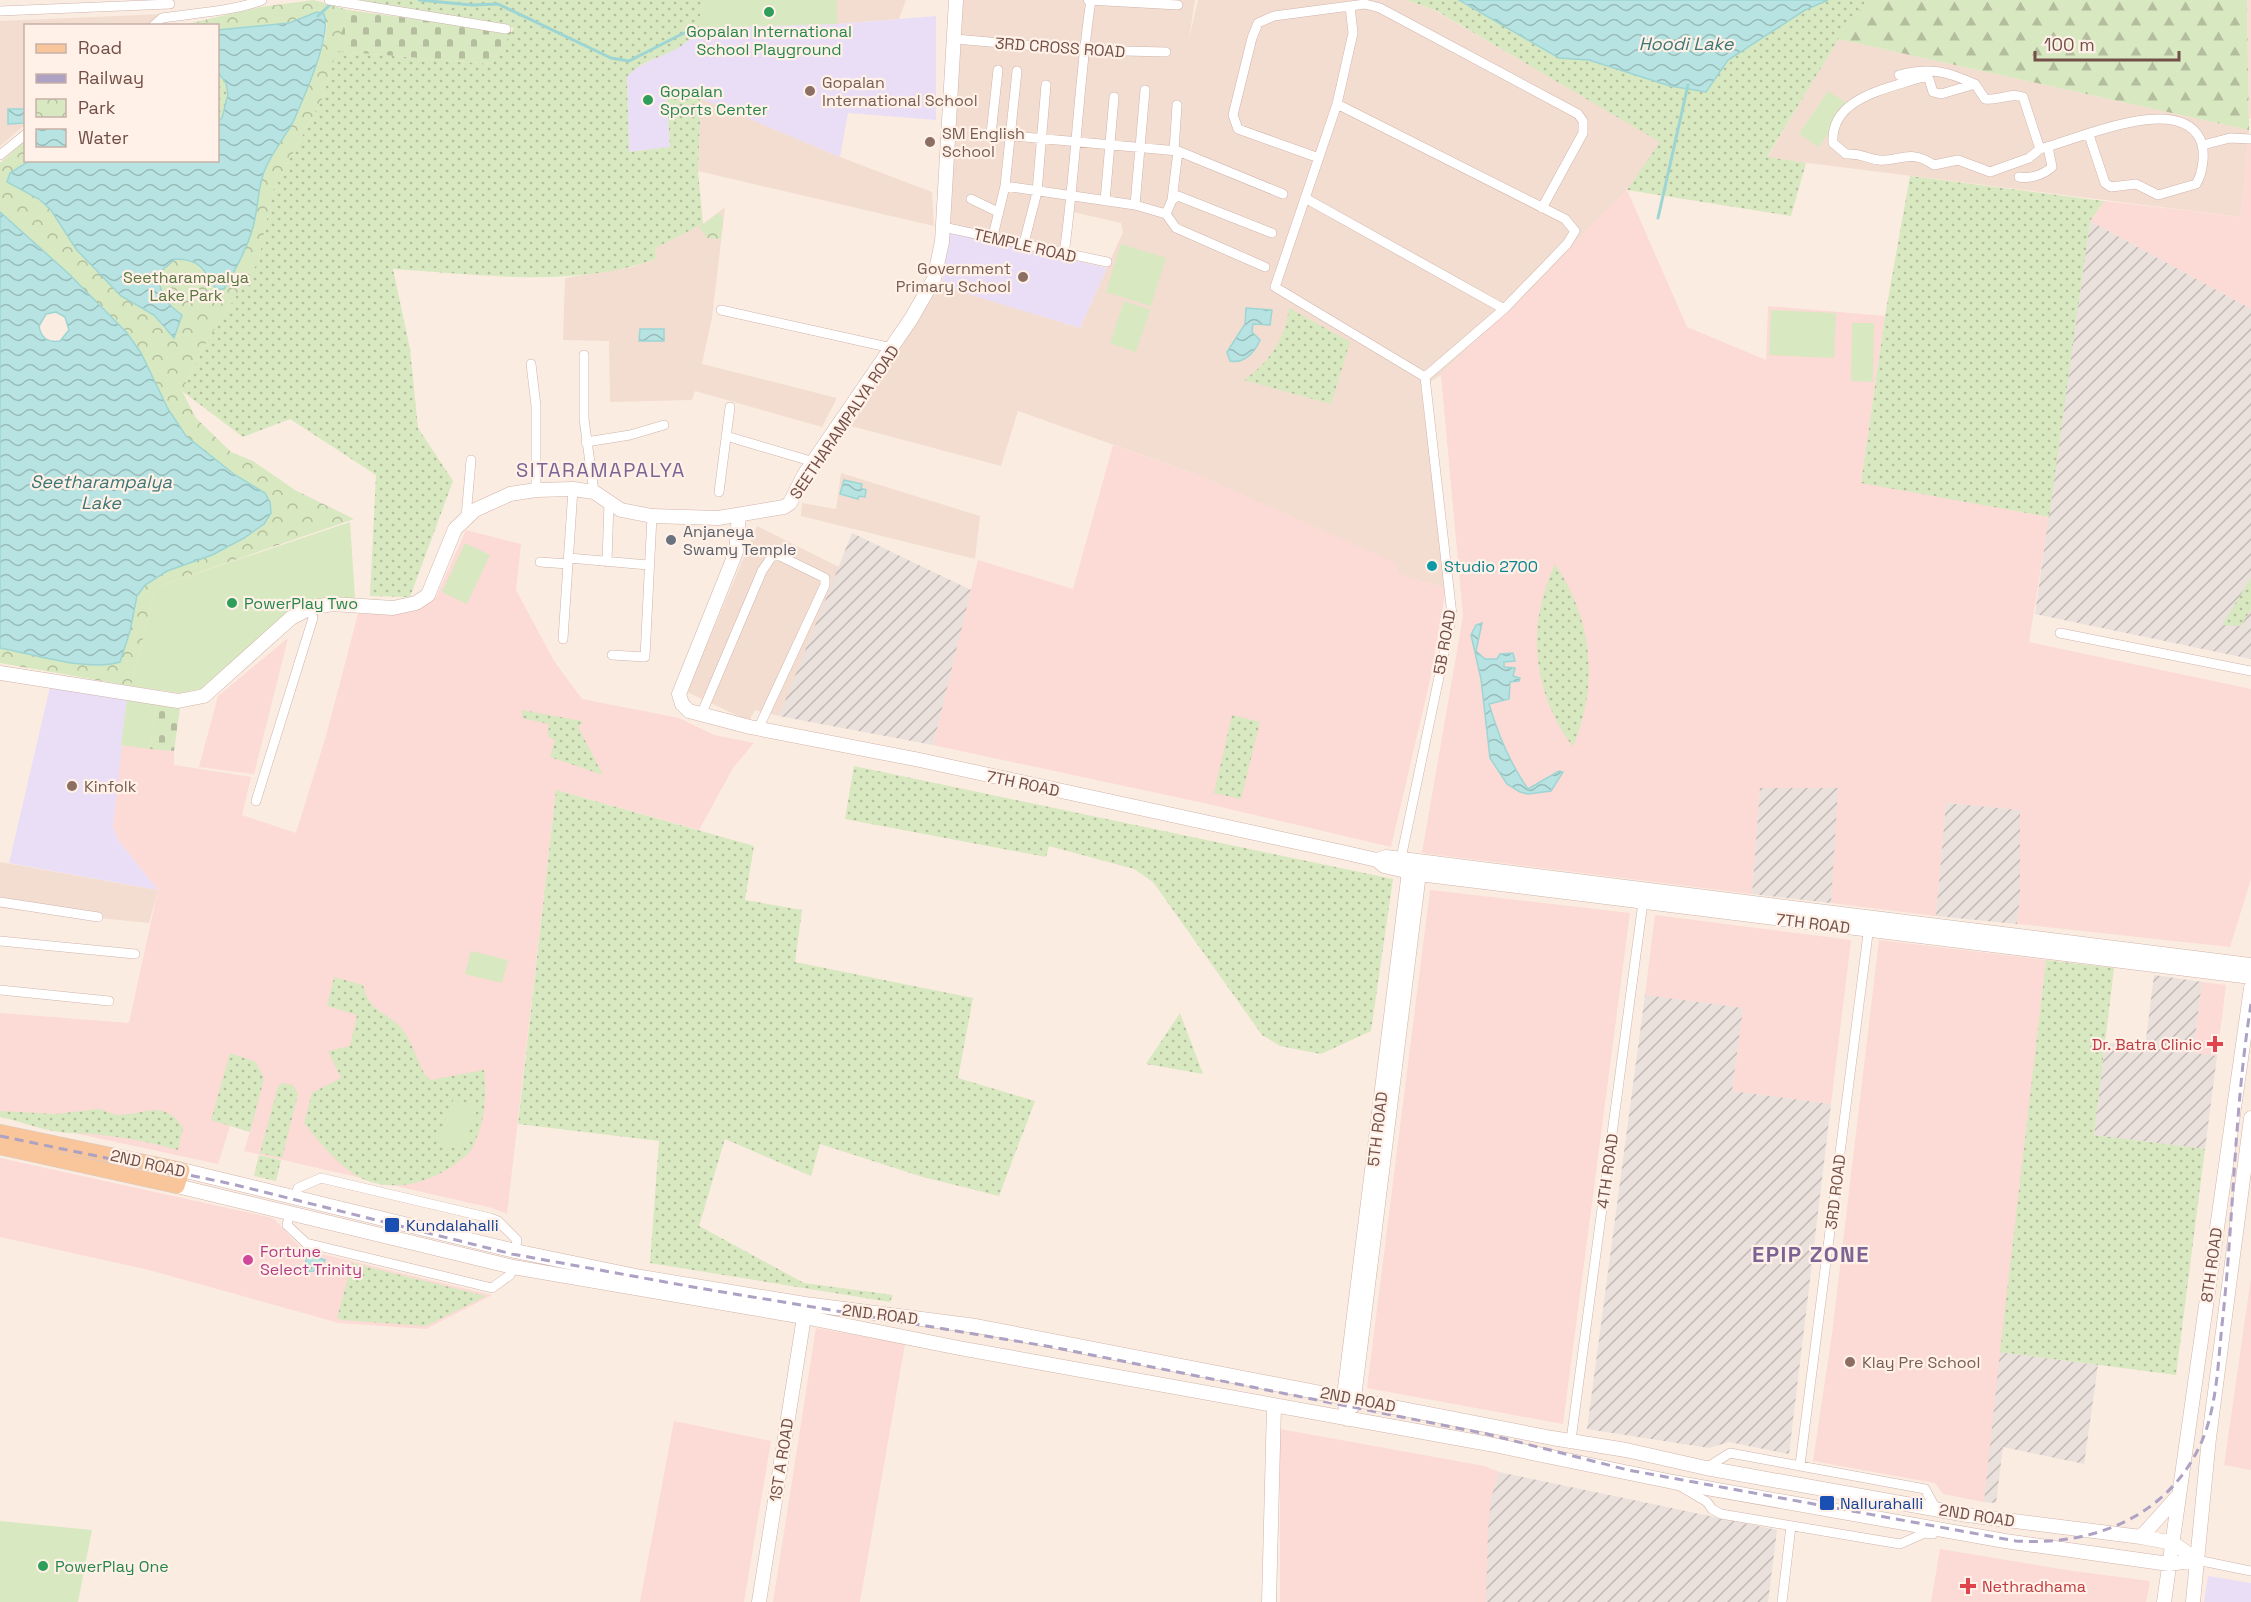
<svg xmlns="http://www.w3.org/2000/svg" width="2251" height="1602" font-family="'Space Grotesk',sans-serif">
  <style>
    .residential { fill: #f3ddd0 }
    .commercial { fill: #fcdad5 }
    .industrial { fill: url(#industrial-furrows) }
    .education { fill: #eadef7 }
    .grass { fill: url(#grass-dots) }
    .forest { fill: url(#forest-firs) }
    .cemetery { fill: url(#cemetery-stones) }
    .park { fill: url(#park-crowns) }
    .pitch { fill: #d8e8c0 }
    .water { fill: url(#water-waves); stroke: #9dd5d4; stroke-width: 1.5; fill-rule: evenodd }
    .lines { fill: none; stroke-linecap: round; stroke-linejoin: round }
    .stream { stroke: #9dd5d4; stroke-width: 3 }
    .street-casing { stroke: #ceb4ab; stroke-width: 10 }
    .secondary-casing { stroke: #d1b3a9; stroke-width: 15 }
    .primary-casing { stroke: #d5cac8; stroke-width: 16 }
    .street { stroke: #fff; stroke-width: 9 }
    .secondary { stroke: #fff; stroke-width: 14 }
    .primary { stroke: #f9c59b; stroke-width: 15 }
    .rail { stroke: #ada1c4; stroke-width: 3; stroke-dasharray: 9 6; stroke-linecap: butt }
    .leisure-dot { fill: #2e9e5b; stroke: #fff1e7; stroke-width: 2 }
    .education-dot { fill: #8d6e63; stroke: #fff1e7; stroke-width: 2 }
    .worship-dot { fill: #6b7280; stroke: #fff1e7; stroke-width: 2 }
    .culture-dot { fill: #0f9aa8; stroke: #fff1e7; stroke-width: 2 }
    .health-dot { fill: #e0444e; stroke: #fff1e7; stroke-width: 2 }
    .transit-dot { fill: #1a4fb4; stroke: #fff1e7; stroke-width: 2 }
    .hotel-dot { fill: #d1479c; stroke: #fff1e7; stroke-width: 2 }
    .labels { text-anchor: middle; stroke-width: 4.5; stroke-linejoin: round; paint-order: stroke }
    .leisure-label { font-size: 16px; fill: #27864d; stroke: #fff1e7; text-anchor: start }
    .street-label { font-size: 16px; fill: #725049; stroke: #fff1e7 }
    .education-label { font-size: 16px; fill: #785e54; stroke: #fff1e7; text-anchor: start }
    .park-label { font-size: 16px; fill: #5b7842; stroke: #fff1e7 }
    .worship-label { font-size: 16px; fill: #5b616d; stroke: #fff1e7; text-anchor: start }
    .culture-label { font-size: 16px; fill: #0d838f; stroke: #fff1e7; text-anchor: start }
    .health-label { font-size: 16px; fill: #be3a42; stroke: #fff1e7; text-anchor: end }
    .transit-label { font-size: 16px; fill: #164399; stroke: #fff1e7; text-anchor: start }
    .hotel-label { font-size: 16px; fill: #b23c85; stroke: #fff1e7; text-anchor: start }
    .water-label { font-size: 18px; font-style: italic; fill: #3d7776; stroke: #fff1e7 }
    .quarter-label { font-size: 20px; letter-spacing: 1.5px; fill: #7c6495; stroke: #fff1e7 }
    .district-label { font-size: 22px; font-weight: bold; letter-spacing: 1.5px; fill: #7c6495; stroke: #fff1e7 }
  </style>
  <defs>
    <pattern id="industrial-furrows" width="10" height="10" patternUnits="userSpaceOnUse" patternTransform="scale(1.5)"><rect width="10" height="10" fill="#eae0dc"/><path d="M-1 1l2-2M0 10L10 0M9 11l2-2" fill="none" stroke="#c2b8b4"/></pattern>
    <pattern id="grass-dots" width="8" height="8" patternUnits="userSpaceOnUse" patternTransform="scale(1.5)"><rect width="8" height="8" fill="#d8e8c0"/><path d="M2 2h.1M6 6h.1" fill="none" stroke="#b4be9e" stroke-width="1.8" stroke-linecap="round"/></pattern>
    <pattern id="forest-firs" width="22" height="20" patternUnits="userSpaceOnUse" patternTransform="scale(1.5)"><rect width="22" height="20" fill="#d8e8c0"/><path d="M5 1l3.5 6h-7zM16 11l3.5 6h-7z" fill="#b4be9e"/></pattern>
    <pattern id="cemetery-stones" width="16" height="16" patternUnits="userSpaceOnUse" patternTransform="scale(1.5)"><rect width="16" height="16" fill="#d8e8c0"/><path d="M2 7V4a2 2 0 0 1 4 0v3zM10 15v-3a2 2 0 0 1 4 0v3z" fill="#b4be9e"/></pattern>
    <pattern id="park-crowns" width="20" height="18" patternUnits="userSpaceOnUse" patternTransform="scale(1.5)"><rect width="20" height="18" fill="#d8e8c0"/><path d="M2 6a3 3 0 1 1 6 0M12 15a3 3 0 1 1 6 0" fill="none" stroke="#b4be9e"/></pattern>
    <pattern id="water-waves" width="16" height="10" patternUnits="userSpaceOnUse" patternTransform="scale(1.5)"><rect width="16" height="10" fill="#b7e4e2"/><path d="M0 5q4-4 8 0t8 0" fill="none" stroke="#99bbb9"/></pattern>
  </defs>
  <rect width="100%" height="100%" fill="#fbece1"/>
  <path class="residential" d="M837 0H906L899 19 837 24Z
    M963 0H1195L1189 39 1198 0H1406L1434 10 1661 142 1627 190 1441 375 1421 388 1446 588 1399 574 1393 562 1196 474 1018 411 1001 466 851 426 938 284 1080 328 1123 232 1121 223 1073 212 1065 259 948 231Z
    M162 14 148 25 26 26 25 125 0 146V21Z
    M1838 39 2249 130 2241 217 1767 158Z
    M701 98 840 157 932 192 934 226 698 171Z
    M725 207 712 318 702 364 837 398 822 427 695 391 692 400 610 402 609 341 563 340 565 278 632 267 656 259 654 248 703 224Z
    M841 473 980 516 975 559 801 516 802 503 836 509Z
    M757 526 839 567 779 716 755 710 749 721 687 692Z
    M0 862 158 890 149 923 0 908Z"/>
  <path class="commercial" d="M2247 0H2251V119L2249 117Z
    M2248 141 2251 142V309L2090 221 2104 201 2241 217Z
    M1627 190 1687 327 1766 360 1768 306 1885 316 1861 482 2049 517 2029 642 2251 689V879L2230 947 2017 924 2020 896V810L1946 803 1936 916 1831 903 1837 788H1760L1752 894 1422 853 1463 616 1441 375Z
    M1113 445 1196 474 1394 562 1399 574 1446 588 1430 680 1391 847 1204 803 933 745 978 560 1073 589Z
    M466 530 521 544 516 590 554 661 582 699 679 718 714 735 754 743 733 768 699 830 556 790 507 1214 492 1208 244 1151 250 1132 230 1126 218 1164 0 1117V1013L129 1023 158 890 118 840 113 827 121 745 174 751V765L251 777 242 815 296 833 326 736 358 614 400 611 430 602 437 595Z
    M288 638 254 774 199 767 218 696Z
    M1430 890 1630 913 1563 1424 1367 1388Z
    M1655 915 1851 940 1831 1104 1732 1091 1743 1008 1645 995Z
    M1879 940 2046 960 1984 1502 1943 1494 1935 1483 1813 1461 1832 1334Z
    M2202 982 2226 985 2217 1056 2193 1053Z
    M0 1158 273 1218 302 1249 492 1295 426 1329 339 1323 149 1270 0 1237Z
    M2251 1278V1470L2224 1465Z
    M816 1328 905 1344 860 1602H773Z
    M674 1421 771 1441 744 1602H640Z
    M1280 1429 1484 1466 1499 1472 1491 1498 1487 1602H1280Z
    M1940 1549 2073 1571 2150 1581 2148 1593 2146 1602H1931Z"/>
  <path class="industrial" d="M2090 221 2251 309V659L2035 614Z
    M852 533 971 590 933 745 779 716Z
    M1760 788H1838L1831 903 1752 894Z
    M1946 803 2020 810V896L2017 924 1936 916Z
    M2154 975 2202 982 2193 1053 2217 1056 2205 1149 2094 1135 2105 1042 2145 1047Z
    M1645 995 1743 1008 1732 1091 1831 1104 1789 1454 1729 1442 1709 1448 1587 1429Z
    M2000 1352 2098 1365 2084 1464 2003 1447 1996 1503 1984 1502Z
    M1499 1472 1777 1530 1768 1602H1486L1488 1531 1491 1498Z"/>
  <path class="education" d="M936 16V120L848 113 840 157 666 84 670 147 629 152 627 77 634 69 684 44 699 28 837 24Z
    M948 231 1107 268 1080 328 942 286Z
    M50 687 127 700 113 827 118 840 158 890 9 863Z
    M2208 1576 2251 1583V1602H2204Z"/>
  <path class="grass" d="M350 0H702C701 8 702 22 698 29 683 56 645 55 627 77L629 152 670 147 666 84 701 98 698 171 703 224 655 248 656 259C572 289 480 274 393 269L410 349 418 428 453 481 410 597 370 596 376 475 290 419 243 437 182 391 207 341 258 262 273 190 323 97 336 51 491 64 514 28Z
    M1406 0H1459L1559 58 1589 60 1670 86 1706 92 1728 60 1805 10 1828 0H1867L1838 40 1767 157 1806 163 1791 216 1627 190 1660 142 1435 10Z
    M218 72C232 89 227 97 222 118L218 121Z
    M1910 176 2104 201 2090 221 2049 517 1861 483 1885 316Z
    M1289 308 1350 342 1331 404 1244 380C1270 362 1285 339 1289 308Z
    M1555 564C1593 621 1599 684 1573 747 1532 692 1526 626 1555 564Z
    M2251 578V609L2241 626 2222 625Z
    M522 710 582 721 583 723 578 727 603 775 550 757 555 740 548 737 549 724 522 718Z
    M1232 715 1260 722 1241 799 1214 793Z
    M854 766 1393 879 1371 1031 1321 1054 1280 1046 1262 1035 1153 882 1134 869 1049 846 1046 857 845 819Z
    M556 790 754 846 745 900 802 910 795 962 973 998 958 1078 1035 1101 999 1196 923 1177 820 1144 811 1176 725 1139 699 1226 804 1283 893 1295 890 1302 650 1263 659 1141 518 1124Z
    M2046 960 2114 968 2094 1135 2205 1149 2176 1375 2000 1352Z
    M334 977 363 985C369 1013 386 1010 402 1029 412 1041 417 1061 425 1075L431 1080 484 1070C487 1099 485 1124 471 1150 468 1155 462 1158 458 1162 431 1183 391 1194 359 1177 336 1164 320 1142 304 1123L312 1093 341 1078 328 1051 350 1046 357 1015 327 1006Z
    M1180 1013 1203 1074 1146 1064Z
    M230 1053 256 1062 264 1079 250 1132 211 1120Z
    M283 1083 293 1085 298 1094 282 1158 260 1153 278 1086Z
    M98 1109C105 1110 111 1114 117 1115 145 1115 164 1098 183 1128L178 1150C143 1140 108 1134 73 1133 49 1133 23 1122 0 1117V1111L56 1114Z
    M259 1155 281 1160 276 1181 254 1176Z
    M352 1263 486 1296 426 1326 342 1320 337 1318Z"/>
  <path class="forest" d="M1867 0H2247L2249 130 1838 39Z"/>
  <path class="cemetery" d="M348 10 512 32 491 64 336 51Z
    M156 704 180 708 174 751 150 749Z"/>
  <path class="park" d="M314 0 348 10 323 97 273 190 258 262 207 341 182 391 196 418 231 452 253 461 295 490 354 519 156 587 131 686 0 663V648L97 665C108 649 125 630 133 612 138 601 137 590 147 583 185 556 244 554 271 513L253 485 235 475 186 436 168 409 141 353 127 333 69 274 0 212V163L25 141 26 160 29 161 10 173 7 182 39 199 51 210 76 249 144 310 154 315 165 330 169 306 159 290V273L175 259C200 260 204 269 216 289L253 226 259 187 267 165 293 122 325 39 327 23 317 12 289 23 218 30V26L183 25 260 7Z
    M719 213 723 217 721 239 707 238 699 227Z"/>
  <path class="pitch" d="M702 0H837V24L699 28Z
    M1828 91 1848 104 1819 147 1799 134Z
    M1121 244 1166 258 1151 306 1106 292Z
    M1124 301 1150 310 1136 352 1110 343Z
    M1771 310 1836 313 1834 358 1769 355Z
    M1852 323H1874L1873 382 1851 381Z
    M350 522 355 598H325L298 608 204 688 180 693 131 686 156 587Z
    M465 543 490 555 467 604 442 592Z
    M127 700 156 704 150 749 121 745Z
    M471 951 508 960 502 983 465 974Z
    M454 1098 478 1107 462 1151 437 1142Z
    M0 1521 92 1530 78 1602H0Z"/>
  <path class="water" d="M1459 0H1828L1805 10 1728 60 1706 92 1670 86 1589 60 1559 58Z
    M317 12 324 14C332 36 303 99 293 122 285 137 274 150 267 165 257 185 259 206 253 227 247 249 236 269 224 289H216C204 269 200 259 175 259L159 273C159 293 165 303 182 315L174 338 154 315 121 296 76 249 51 210 39 199 7 182 10 173 29 161 218 160V121L222 118 228 94 226 83 218 72V30L289 23Z
    M8 109H25V123L8 124Z
    M0 212 69 274 127 333 141 353 168 409 186 436 235 475 265 493 270 502 271 513 264 524 244 538 212 555 167 571 145 585 137 596 130 631 120 662C87 672 34 654 0 648ZM56 312 65 317 69 330 60 341C48 343 41 338 39 326L46 314Z
    M1246 308 1272 310 1270 325 1253 324 1252 332 1260 340C1255 352 1244 364 1230 361L1227 352 1245 324Z
    M640 329H664V341H639Z
    M844 480 862 484 861 488 866 490 865 497 859 496 858 499 840 494Z
    M1482 623 1476 651 1485 659H1497L1500 654 1513 653 1515 661 1504 662V667L1515 668 1513 676 1520 678 1519 681 1510 682 1509 699 1489 704C1498 735 1509 762 1528 789L1559 771 1563 772 1551 791 1528 794 1520 792 1507 784 1490 758 1481 679 1471 635 1476 625Z
    M308 1255 325 1260C320 1271 314 1273 303 1270Z"/>
  <g class="lines">
    <path class="stream" d="M419 0 472 5 498 4 611 58 629 61 684 33
      M318 16 333 2
      M1658 218 1688 85"/>
    <g class="street-casing">
      <path id="street" d="M329 0 506 29
        M1088 0 1178 5
        M1350 6 1353 33 1337 104 1275 287 1425 377
        M0 11 170 4
        M153 26 162 18C193 13 235 11 262 0
        M955 39 1083 50 1166 52
        M998 70 991 134 1178 151 1283 194
        M1899 75C1930 67 1946 71 1975 84
        M1922 77 1929 79 1933 92 1941 94 1975 84 1985 99C1999 101 2010 92 2023 97L2040 149 2029 158 1990 172 1958 160 1934 165C1908 148 1901 162 1879 160 1867 159 1863 153 1846 154L1833 143C1830 97 1888 89 1922 77Z
        M1337 104 1565 219 1575 231 1567 244 1504 309 1425 377
        M2203 145 2230 138 2251 139
        M2040 149C2078 139 2178 93 2200 139 2206 151 2203 173 2196 184L2158 195 2136 184 2111 187 2105 183 2089 135
        M1174 151 1177 105
        M0 155 26 134
        M1319 158 1238 129 1233 115 1252 38 1258 23 1274 16 1365 4 1380 8 1578 114 1583 121V133L1542 208
        M2019 177C2030 179 2043 175 2052 167L2048 147
        M1005 186 1135 205 1166 214 1176 228 1265 267
        M1305 198 1504 309
        M971 199 998 212
        M1172 200 1178 196 1272 233
        M1105 201 1114 97
        M1135 205 1145 90
        M1166 214 1172 200 1178 151
        M943 227 1107 262
        M993 236 1005 186 1017 71
        M1024 243 1037 192 1046 85
        M1064 254C1076 170 1078 85 1091 0
        M721 310 892 348
        M584 355V419L594 492
        M531 364 536 406V490
        M726 436 814 462
        M586 442 630 435 664 425
        M719 492 730 407
        M466 517 471 460
        M569 558 648 565
        M540 562 568 564
        M607 562 609 502
        M2060 633 2251 671
        M563 639 573 489
        M612 655 645 657 652 516
        M701 715 762 571 772 556H780L825 578V585L758 729
        M256 801 313 618 310 608
        M1400 863 1452 615 1425 377
        M0 902 98 917
        M0 941 135 954
        M0 990 109 1001
        M295 1199 298 1188 321 1178 490 1218 498 1221 517 1240 515 1251
        M290 1213 287 1225 306 1243 492 1288 510 1275 513 1267
        M1571 1440 1643 902
        M1800 1465 1869 926
        M1706 1468 1730 1453 1925 1489 1936 1509
        M1680 1486 1707 1502 1712 1509 1721 1514 1900 1544 1925 1533 1933 1534
        M2197 1560 2251 1571
        M1782 1602 1791 1526"/>
    </g>
    <g class="secondary-casing">
      <path id="secondary" d="M739 515 736 552 679 694 682 704 689 711 750 727 915 759 1342 852 1377 860 1384 866 1419 874 2251 977
        M0 673 178 701 204 696 291 618 310 608 332 604 393 608 416 603 428 595 455 529 475 510 510 494 536 490 573 489 594 492 621 510 652 516 718 518 784 507 790 503 804 475 911 319 934 279 942 242 956 0
        M1377 860 1386 857 2251 965
        M182 1170 515 1251 641 1277 805 1304 976 1326 1552 1438 1626 1450 1706 1468 1967 1515 2141 1537 2173 1543 2197 1560
        M177 1186 513 1267 804 1317 959 1348 1489 1444 1673 1482 2005 1541 2169 1564 2197 1560
        M1353 1406 1420 865
        M1347 1419 1344 1396 1410 863
        M2141 1537 2178 1496
        M759 1602 804 1317
        M1269 1602 1274 1406
        M2164 1602 2251 988
        M2193 1602 2209 1438 2251 1118"/>
    </g>
    <g class="primary-casing">
      <path id="primary" d="M0 1132 182 1170 177 1186 0 1147"/>
    </g>
    <use href="#street" class="street"/>
    <use href="#secondary" class="secondary"/>
    <use href="#primary" class="primary"/>
    <path class="rail" d="M0 1136 232 1184 512 1254 693 1287 1052 1347 1487 1434 1628 1470 2016 1541C2093 1546 2169 1517 2202 1441 2217 1405 2218 1363 2222 1325 2234 1218 2234 1110 2251 1004"/>
  </g>
  <g class="leisure-dot">
    <circle cx="769" cy="12" r="6"/>
    <circle cx="648" cy="100" r="6"/>
    <circle cx="232" cy="603" r="6"/>
    <circle cx="43" cy="1566" r="6"/>
  </g>
  <g class="education-dot">
    <circle cx="810" cy="91" r="6"/>
    <circle cx="930" cy="142" r="6"/>
    <circle cx="1023" cy="277" r="6"/>
    <circle cx="72" cy="786" r="6"/>
    <circle cx="1850" cy="1362" r="6"/>
  </g>
  <circle class="worship-dot" cx="671" cy="540" r="6"/>
  <circle class="culture-dot" cx="1432" cy="566" r="6"/>
  <g class="health-dot">
    <path d="M2212 1035h6v6h6v6h-6v6h-6v-6h-6v-6h6z"/>
    <path d="M1965 1577h6v6h6v6h-6v6h-6v-6h-6v-6h6z"/>
  </g>
  <g class="transit-dot">
    <rect x="384" y="1217" width="16" height="16" rx="3"/>
    <rect x="1819" y="1495" width="16" height="16" rx="3"/>
  </g>
  <circle class="hotel-dot" cx="248" cy="1260" r="6"/>
  <g class="labels">
    <g class="leisure-label">
      <text x="769" y="37" text-anchor="middle">Gopalan International<tspan x="769" dy="18">School Playground</tspan></text>
      <text x="660" y="97">Gopalan<tspan x="660" dy="18">Sports Center</tspan></text>
      <text x="244" y="609">PowerPlay Two</text>
      <text x="55" y="1572">PowerPlay One</text>
    </g>
    <g class="street-label">
      <text transform="translate(1060 47) rotate(4)" y="6">3RD CROSS ROAD</text>
      <text transform="translate(1025 245) rotate(13)" y="6">TEMPLE ROAD</text>
      <text transform="translate(844 422) rotate(-56)" y="6">SEETHARAMPALYA ROAD</text>
      <text transform="translate(1444 642) rotate(-80)" y="6">5B ROAD</text>
      <text transform="translate(1023 783) rotate(12)" y="6">7TH ROAD</text>
      <text transform="translate(1813 923) rotate(7)" y="6">7TH ROAD</text>
      <text transform="translate(1377 1129) rotate(-83)" y="6">5TH ROAD</text>
      <text transform="translate(148 1163) rotate(13)" y="6">2ND ROAD</text>
      <text transform="translate(1607 1171) rotate(-82)" y="6">4TH ROAD</text>
      <text transform="translate(1835 1192) rotate(-83)" y="6">3RD ROAD</text>
      <text transform="translate(2211 1265) rotate(-82)" y="6">8TH ROAD</text>
      <text transform="translate(880 1314) rotate(7)" y="6">2ND ROAD</text>
      <text transform="translate(1358 1399) rotate(11)" y="6">2ND ROAD</text>
      <text transform="translate(781 1460) rotate(-81)" y="6">1ST A ROAD</text>
      <text transform="translate(1977 1515) rotate(9)" y="6">2ND ROAD</text>
    </g>
    <g class="education-label">
      <text x="822" y="88">Gopalan<tspan x="822" dy="18">International School</tspan></text>
      <text x="942" y="139">SM English<tspan x="942" dy="18">School</tspan></text>
      <text x="1011" y="274" text-anchor="end">Government<tspan x="1011" dy="18">Primary School</tspan></text>
      <text x="84" y="792">Kinfolk</text>
      <text x="1862" y="1368">Klay Pre School</text>
    </g>
    <g class="park-label">
      <text x="186" y="283">Seetharampalya<tspan x="186" dy="18">Lake Park</tspan></text>
    </g>
    <g class="worship-label">
      <text x="683" y="537">Anjaneya<tspan x="683" dy="18">Swamy Temple</tspan></text>
    </g>
    <g class="culture-label">
      <text x="1444" y="572">Studio 2700</text>
    </g>
    <g class="health-label">
      <text x="2202" y="1050">Dr. Batra Clinic</text>
      <text x="1982" y="1592" text-anchor="start">Nethradhama</text>
    </g>
    <g class="transit-label">
      <text x="406" y="1231">Kundalahalli</text>
      <text x="1840" y="1509">Nallurahalli</text>
    </g>
    <g class="hotel-label">
      <text x="260" y="1257">Fortune<tspan x="260" dy="18">Select Trinity</tspan></text>
    </g>
    <g class="water-label">
      <text x="1686" y="50">Hoodi Lake</text>
      <text x="101" y="488">Seetharampalya<tspan x="101" dy="21">Lake</tspan></text>
    </g>
    <g class="quarter-label">
      <text x="601" y="477">SITARAMAPALYA</text>
    </g>
    <g class="district-label">
      <text x="1811" y="1262">EPIP ZONE</text>
    </g>
  </g>
  <rect x="24" y="24" width="195" height="138" fill="#fff1e7" stroke="#c7b1a8" stroke-width="1.5"/>
  <rect x="36" y="44" width="30" height="9" fill="#f9c59b" stroke="#c7b1a8" stroke-width="1.5"/>
  <text x="78" y="54" font-size="18" fill="#725049">Road</text>
  <rect x="36" y="74" width="30" height="9" fill="#ada1c4" stroke="#c7b1a8" stroke-width="1.5"/>
  <text x="78" y="84" font-size="18" fill="#725049">Railway</text>
  <rect x="36" y="99" width="30" height="18" fill="url(#park-crowns)" stroke="#c7b1a8" stroke-width="1.5"/>
  <text x="78" y="114" font-size="18" fill="#725049">Park</text>
  <rect x="36" y="129" width="30" height="18" fill="url(#water-waves)" stroke="#c7b1a8" stroke-width="1.5"/>
  <text x="78" y="144" font-size="18" fill="#725049">Water</text>
  <path d="M2035 51v9h144v-9" fill="none" stroke="#725049" stroke-width="3"/>
  <text x="2044" y="51" font-size="18" fill="#725049" stroke="#fff1e7" stroke-width="4.5" paint-order="stroke">100 m</text>
</svg>
